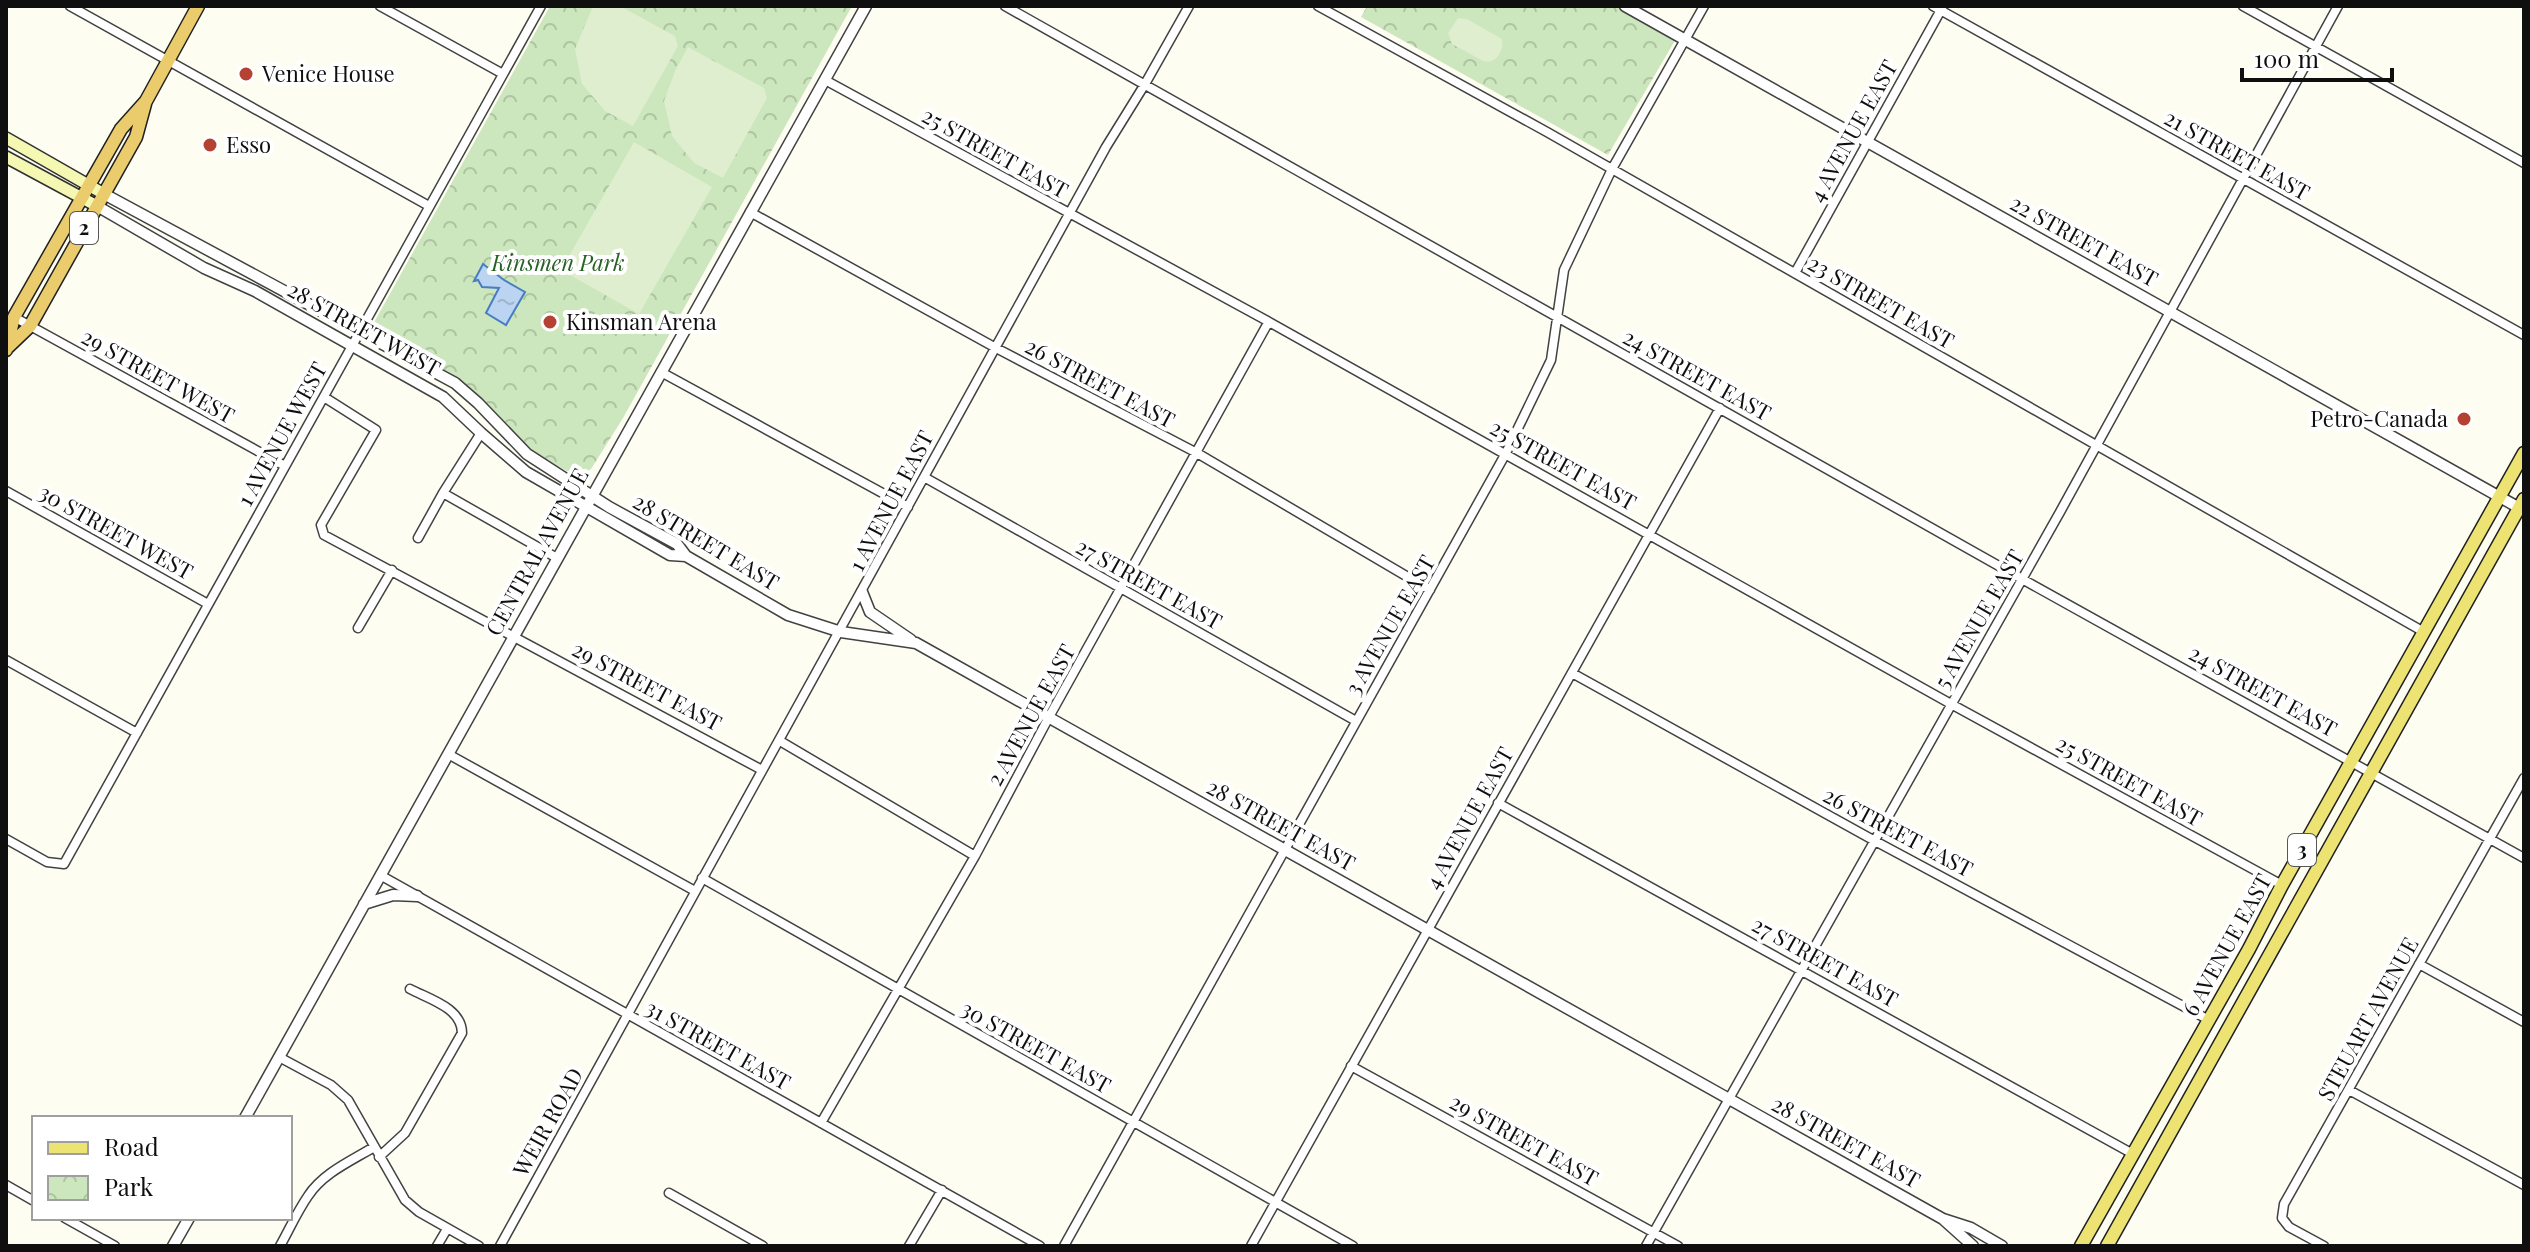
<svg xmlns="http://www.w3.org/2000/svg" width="2530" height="1252" font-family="'Playfair Display',serif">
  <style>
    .park { fill: url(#park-crowns) }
    .pitch { fill: #deeece }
    .water { fill: url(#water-ripples); stroke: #477dc2; stroke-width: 2 }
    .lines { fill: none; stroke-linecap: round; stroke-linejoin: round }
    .minor-casing { stroke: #424242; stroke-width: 11 }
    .tertiary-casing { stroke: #424242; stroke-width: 13 }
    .secondary-casing { stroke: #313131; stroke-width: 14 }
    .primary-casing { stroke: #202020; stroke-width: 15 }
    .trunk-casing { stroke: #202020; stroke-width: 15 }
    .minor { stroke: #fff; stroke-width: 8 }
    .tertiary { stroke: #fff; stroke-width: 10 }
    .secondary { stroke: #f5f8b2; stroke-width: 11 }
    .primary { stroke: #ede372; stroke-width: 12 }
    .trunk { stroke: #eacc6c; stroke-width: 12 }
    .poi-dot { fill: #b44132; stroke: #fff; stroke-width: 3 }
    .labels { text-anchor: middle; stroke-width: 8; stroke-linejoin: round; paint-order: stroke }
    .shield { fill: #fff; stroke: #575757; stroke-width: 2 }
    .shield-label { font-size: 20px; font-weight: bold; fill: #0f0f0f }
    .poi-label { font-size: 22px; fill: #0f0f0f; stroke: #fff; text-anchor: start }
    .street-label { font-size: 22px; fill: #0f0f0f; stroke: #fff }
    .park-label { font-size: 22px; font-style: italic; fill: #276124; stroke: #fff }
  </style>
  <defs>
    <pattern id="park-crowns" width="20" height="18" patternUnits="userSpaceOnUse" patternTransform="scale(2)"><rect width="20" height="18" fill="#cce6bd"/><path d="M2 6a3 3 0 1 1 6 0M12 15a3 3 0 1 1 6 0" fill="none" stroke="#aec4a1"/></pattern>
    <pattern id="water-ripples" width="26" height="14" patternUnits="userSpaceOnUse" patternTransform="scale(2)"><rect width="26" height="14" fill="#bad4f1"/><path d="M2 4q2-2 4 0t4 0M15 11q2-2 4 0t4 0" fill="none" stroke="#9fb5cd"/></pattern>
  </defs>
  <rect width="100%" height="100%" fill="#fefdf1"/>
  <path class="park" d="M550 6H852L623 418 591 469 581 476 574 475 540 456 523 443 462 381 376 332 372 326Z
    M1367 6H1620L1677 37 1608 155 1361 17Z"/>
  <path class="pitch" d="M593 6H620L675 36 678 46 633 126 605 111 582 84 575 49Z
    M1458 18 1467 19 1502 39C1504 51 1496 65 1483 61L1452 44 1448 33Z
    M688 47 764 88 767 98 723 178 694 163 672 136 664 101 675 71Z
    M634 142 712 187 639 314 561 270Z"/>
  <path class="water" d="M483 264 504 280 525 292 506 325 486 313 499 288 482 287 478 280 474 281Z"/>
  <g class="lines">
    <g class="minor-casing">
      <path id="minor" d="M70 6 429 206
        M380 6 503 74
        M1005 6 2022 579 2524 858
        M1318 6 1547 132 2424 632
        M1933 6 2524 335
        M2243 6 2524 163
        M825 80 1262 318 1951 704 2282 885
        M750 212 996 348 1197 453 1430 590
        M1795 273 1942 8
        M14 317 285 466
        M661 372 908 507
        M324 397 376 430 321 525 324 535 762 770
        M924 477 1356 721
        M6 491 208 604
        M443 493 557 558
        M418 538 443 493 481 433
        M358 628 392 570
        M6 660 137 733
        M1572 673 1875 841 2209 1020
        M780 741 975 856
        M448 754 695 891
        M1498 803 2133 1154
        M6 839 47 862 64 864 541 6
        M380 875 1040 1246
        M702 878 1353 1246
        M2419 964 2524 1022
        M279 1057 331 1085 348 1100 405 1200 419 1212 479 1246
        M1351 1066 1678 1246
        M2349 1090 2524 1185
        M821 1123 975 856 1049 717 1268 323
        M379 1157 405 1133 462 1033C462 1008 429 999 410 989
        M6 1185 34 1201
        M669 1193 763 1246
        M65 1218 115 1246
        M280 1246C289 1230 297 1212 308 1196 323 1173 351 1161 374 1147
        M437 1246 447 1229
        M500 1246 1106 147 1145 84 1189 6
        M909 1246 942 1190
        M1064 1246 1506 453 1551 360 1564 270 1612 169 1704 6
        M1251 1246 1720 408
        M1646 1246 2060 512 2338 6
        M2324 1246 2289 1227 2282 1218 2284 1204 2524 778"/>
    </g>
    <g class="tertiary-casing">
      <path id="tertiary" d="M1625 6 2523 510
        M104 194 455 383 478 403 527 454 609 507 677 544 686 556 788 615 841 632 916 643 1943 1219 1971 1228 2002 1246
        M97 206 204 268 255 291 443 397 481 433 526 472 670 555 686 556
        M862 592 870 612 911 640
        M364 904 393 895 417 896
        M245 1118 866 6
        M1944 1220 1973 1246
        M173 1246 189 1218"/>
    </g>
    <g class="secondary-casing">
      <path id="secondary" d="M6 138 104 194
        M6 157 97 206"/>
    </g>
    <g class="primary-casing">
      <path id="primary" d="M2081 1246 2249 949 2282 885 2524 453
        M2107 1246 2524 499"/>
    </g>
    <g class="trunk-casing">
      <path id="trunk" d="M8 347 30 326 136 137 145 104
        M6 350 14 317 121 129 146 101 198 6"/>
    </g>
    <use href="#minor" class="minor"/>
    <use href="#tertiary" class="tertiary"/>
    <use href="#secondary" class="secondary"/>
    <use href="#primary" class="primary"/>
    <use href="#trunk" class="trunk"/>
  </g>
  <g class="poi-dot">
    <circle cx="246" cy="74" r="8"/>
    <circle cx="210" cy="145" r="8"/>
    <circle cx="550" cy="322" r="8"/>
    <circle cx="2464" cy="419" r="8"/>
  </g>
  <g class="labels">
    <g class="shield">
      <rect x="70" y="212" width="28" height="32" rx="6"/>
      <rect x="2288" y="834" width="28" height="32" rx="6"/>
    </g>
    <g class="shield-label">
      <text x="84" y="235">2</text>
      <text x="2302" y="857">3</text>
    </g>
    <g class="poi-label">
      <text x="262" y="82">Venice House</text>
      <text x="226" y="153">Esso</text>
      <text x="566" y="330">Kinsman Arena</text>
      <text x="2448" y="427" text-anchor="end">Petro-Canada</text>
    </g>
    <g class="street-label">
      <text transform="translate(1853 131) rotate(-61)" y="8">4 AVENUE EAST</text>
      <text transform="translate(995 153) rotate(29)" y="8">25 STREET EAST</text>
      <text transform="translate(2237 155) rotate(29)" y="8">21 STREET EAST</text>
      <text transform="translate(2084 241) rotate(29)" y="8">22 STREET EAST</text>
      <text transform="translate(1881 302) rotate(30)" y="8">23 STREET EAST</text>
      <text transform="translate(364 329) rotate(29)" y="8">28 STREET WEST</text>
      <text transform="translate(1697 375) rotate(29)" y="8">24 STREET EAST</text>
      <text transform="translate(158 376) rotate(29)" y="8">29 STREET WEST</text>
      <text transform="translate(1100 383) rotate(28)" y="8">26 STREET EAST</text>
      <text transform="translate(282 434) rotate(-61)" y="8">1 AVENUE WEST</text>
      <text transform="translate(1563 465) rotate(29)" y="8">25 STREET EAST</text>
      <text transform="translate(891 501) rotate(-62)" y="8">1 AVENUE EAST</text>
      <text transform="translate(116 532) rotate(29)" y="8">30 STREET WEST</text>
      <text transform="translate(706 542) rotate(31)" y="8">28 STREET EAST</text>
      <text transform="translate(537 552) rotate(-61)" y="8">CENTRAL AVENUE</text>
      <text transform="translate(1149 584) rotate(29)" y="8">27 STREET EAST</text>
      <text transform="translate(1979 619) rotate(-60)" y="8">5 AVENUE EAST</text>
      <text transform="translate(1390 625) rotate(-60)" y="8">3 AVENUE EAST</text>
      <text transform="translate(647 686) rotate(28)" y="8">29 STREET EAST</text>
      <text transform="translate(2263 691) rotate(29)" y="8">24 STREET EAST</text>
      <text transform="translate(1031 715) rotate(-61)" y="8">2 AVENUE EAST</text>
      <text transform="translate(2129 781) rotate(29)" y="8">25 STREET EAST</text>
      <text transform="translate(1469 818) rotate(-61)" y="8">4 AVENUE EAST</text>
      <text transform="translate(1281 825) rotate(29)" y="8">28 STREET EAST</text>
      <text transform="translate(1898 832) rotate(28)" y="8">26 STREET EAST</text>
      <text transform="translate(2227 945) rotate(-61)" y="8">6 AVENUE EAST</text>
      <text transform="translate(1825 962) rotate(29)" y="8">27 STREET EAST</text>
      <text transform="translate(2368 1019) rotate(-61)" y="8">STEUART AVENUE</text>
      <text transform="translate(718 1045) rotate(29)" y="8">31 STREET EAST</text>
      <text transform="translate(1036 1047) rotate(29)" y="8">30 STREET EAST</text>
      <text transform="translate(548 1122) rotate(-61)" y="8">WEIR ROAD</text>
      <text transform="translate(1524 1140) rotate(29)" y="8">29 STREET EAST</text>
      <text transform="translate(1846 1142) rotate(29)" y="8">28 STREET EAST</text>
    </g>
    <g class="park-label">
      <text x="558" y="271">Kinsmen Park</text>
    </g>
  </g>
  <rect width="2530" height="1252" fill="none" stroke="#0f0f0f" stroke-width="16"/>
  <rect x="32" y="1116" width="260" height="104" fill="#ffffff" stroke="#9f9f9f" stroke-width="2"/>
  <rect x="48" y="1142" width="40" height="12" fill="#ede372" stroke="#9f9f9f" stroke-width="2"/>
  <text x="104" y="1156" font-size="24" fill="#0f0f0f">Road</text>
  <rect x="48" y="1176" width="40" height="24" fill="url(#park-crowns)" stroke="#9f9f9f" stroke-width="2"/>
  <text x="104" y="1196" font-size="24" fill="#0f0f0f">Park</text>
  <path d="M2242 68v12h150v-12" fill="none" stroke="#0f0f0f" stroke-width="4"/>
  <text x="2254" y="68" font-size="24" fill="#0f0f0f" stroke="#ffffff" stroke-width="6" paint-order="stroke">100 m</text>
</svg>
